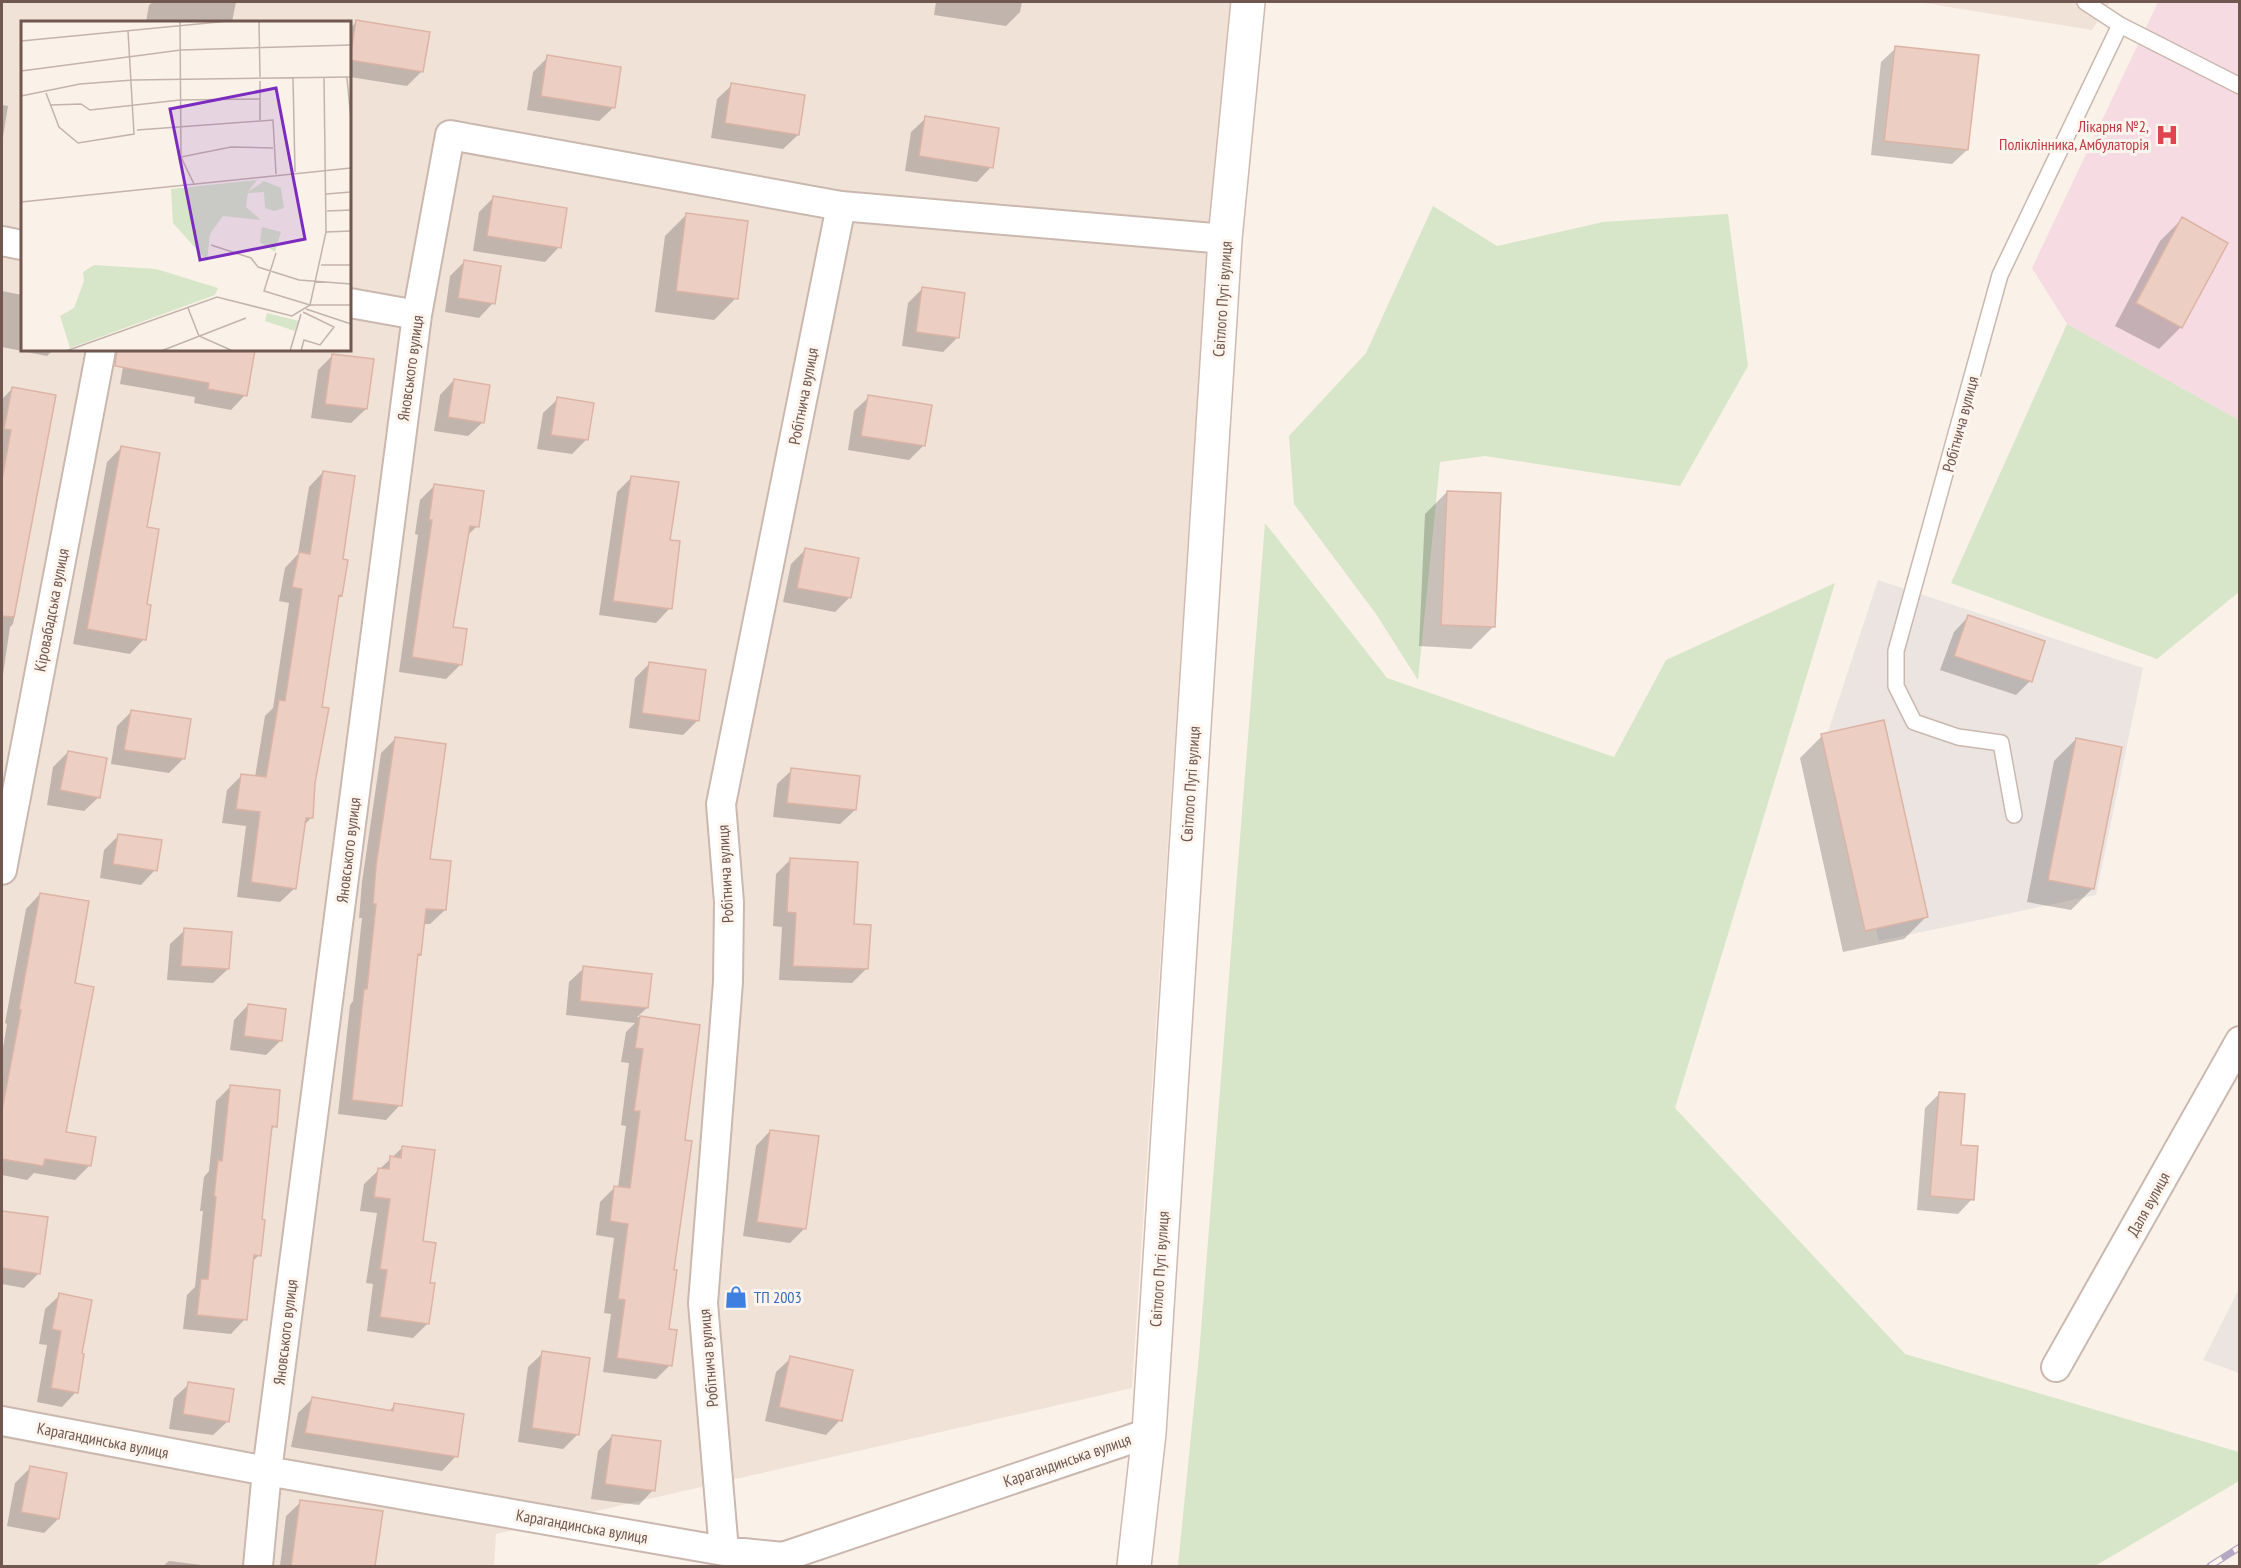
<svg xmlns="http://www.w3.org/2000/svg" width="2241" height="1568" font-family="'PT Sans Narrow',sans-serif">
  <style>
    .residential { fill: #f0e2d7; fill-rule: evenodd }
    .industrial { fill: #ebe4e1 }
    .medical { fill: #f6dce2 }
    .green { fill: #d7e6c8 }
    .shadow { fill: #0003 }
    .building { fill: #eccec3; stroke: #dcb4a5; stroke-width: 1.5 }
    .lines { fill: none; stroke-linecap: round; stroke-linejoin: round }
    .service-casing { stroke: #cab8af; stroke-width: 18 }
    .minor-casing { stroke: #cab8af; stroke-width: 32 }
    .secondary-casing { stroke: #cebab0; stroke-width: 36 }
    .service { stroke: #fff; stroke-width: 15 }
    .minor { stroke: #fff; stroke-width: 28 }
    .secondary { stroke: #fff; stroke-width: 33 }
    .rail-casing { stroke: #b3a7c2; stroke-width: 7 }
    .rail { stroke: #fdf5ee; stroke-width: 4.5; stroke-dasharray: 14; stroke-linecap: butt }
    .labels { text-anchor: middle; stroke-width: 6; stroke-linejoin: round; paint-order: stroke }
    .health-label { font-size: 16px; fill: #be3a42; stroke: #fdf5ee; text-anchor: end }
    .street-label { font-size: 16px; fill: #70574f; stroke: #fdf5ee }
    .shop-label { font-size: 16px; fill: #366cbe; stroke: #fdf5ee; text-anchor: start }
    .inset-road { fill: none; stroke: #c3b3ab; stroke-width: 1.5 }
    .view { fill: #7b2cbf; fill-opacity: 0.15; stroke: #7b2cbf; stroke-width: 3 }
    .inset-edge { fill: none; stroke: #70574f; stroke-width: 3 }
  </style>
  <rect width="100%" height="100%" fill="#faf1e8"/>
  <path class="residential" d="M2 2H1230L1209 221 1132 1388 496 1534 494 1566H2ZM22 22H350V350H22Z
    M1918 2H2110L2092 30Z"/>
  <path class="industrial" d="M1878 580 2143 668 2096 895 1879 941 1826 738Z
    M2239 1289 2240 1373H2239L2203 1360Z"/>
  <path class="medical" d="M2158 2H2239V420L2067 324 2032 268Z"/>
  <path class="green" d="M1433 206 1497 246 1603 222 1728 214 1748 366 1680 486 1485 456 1440 462 1418 680 1376 614 1294 504 1289 436 1366 353Z
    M2067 324 2239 420V592L2157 659 1951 583Z
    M1265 523 1387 678 1614 757 1666 660 1835 583 1675 1108 1905 1354 2239 1452V1481L2095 1566H1178L1199 1355Z"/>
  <path class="shadow" d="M153 2H236L232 22H146L149 5Z
    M936 2H1022L1020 12 1006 26 934 15Z
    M356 22 422 71 407 86 350 77V29Z
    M1896 48 1967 150 1952 164 1871 155 1881 62Z
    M548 57 614 107 599 121 527 110 533 72Z
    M732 85 798 135 783 149 711 138 717 99Z
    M2 105 8 106 2 143Z
    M926 118 991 167 977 182 905 171 911 132Z
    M493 198 559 247 545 262 473 251 479 212Z
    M687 214 736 298 714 320 655 312 665 236Z
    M2182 219 2181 327 2159 349 2115 326 2160 241Z
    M465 261 493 303 479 318 445 312 450 276Z
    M922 289 958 337 943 352 902 346 908 303Z
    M2 291 22 295V350H53L47 356 2 347Z
    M126 350H254L245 395 231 410 194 403 195 397 120 384Z
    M332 356 366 409 351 423 311 418 318 370Z
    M454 380 483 422 468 436 434 431 440 395Z
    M13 388 21 583 13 624 10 627 2 681V399Z
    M869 397 924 445 909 460 848 450 854 411Z
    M558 399 586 440 572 454 537 449 543 413Z
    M121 448 145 529 144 639 130 654 73 644 107 462Z
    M323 472 341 560 340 595 337 598 320 708 311 818 304 825 295 888 280 902 237 897 246 826 222 823 227 790 241 776 255 777 265 716 273 708 289 603 279 601 285 568 298 554 309 487Z
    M632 477 668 541 670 608 656 623 599 615 617 492Z
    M435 485 477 526 466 537 451 628 461 664 446 679 399 672 418 535 415 534 420 500Z
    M1447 492 1493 627 1471 649 1419 646 1425 514Z
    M805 550 849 598 835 612 783 602 791 564Z
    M1968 617 2030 681 2016 695 1940 670 1954 632Z
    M650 663 698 720 683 735 629 728 635 678Z
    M131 712 184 758 169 773 111 764 117 726Z
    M1822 736 1926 917 1904 939 1843 952 1800 758Z
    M396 738 428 861 445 910 430 924H423L420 954 416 957 400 1105 386 1120 338 1114 350 1005 353 1001 362 918H359L362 882 381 753Z
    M2076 739 2093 888 2071 910 2027 902 2054 761Z
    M68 752 99 797 84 811 47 805 53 767Z
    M792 770 855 810 840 824 773 817 777 784Z
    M119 835 155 870 141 885 100 878 104 850Z
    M791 859 852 926 867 968 852 983 779 980 782 927 773 926 776 874Z
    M40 894 73 985 64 1134 89 1166 75 1180 34 1173 27 1180 2 1175V1054L7 1024 5 1023 26 909Z
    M185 930 228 969 213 983 167 980 170 944Z
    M584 968 647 1008 637 1017 699 1026 684 1141 667 1330 670 1365 656 1379 603 1372 611 1314 604 1313 614 1238 596 1235 600 1202 615 1187 618 1188 626 1126 621 1125 629 1063 621 1062 626 1032 635 1023 566 1015 569 982Z
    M248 1005 281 1040 266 1055 230 1050 234 1020Z
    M231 1086 275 1126 270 1131 261 1221 259 1255 252 1262 245 1319 231 1334 183 1329 187 1295 195 1287 203 1211H200L204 1177 209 1171 216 1101Z
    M1940 1093 1960 1146 1972 1199 1958 1214 1917 1210 1925 1108Z
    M770 1131 805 1228 790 1243 743 1236 756 1146Z
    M403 1147 429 1284 427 1324 413 1338 367 1331 373 1284 366 1283 377 1213 360 1211 364 1184Z
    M2 1212 46 1219 39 1273 24 1288 2 1284Z
    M60 1295 76 1392 62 1407 37 1402 47 1345 39 1344 45 1309Z
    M543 1353 578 1434 563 1449 518 1442 528 1367Z
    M791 1358 840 1420 826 1435 765 1421 776 1372Z
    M189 1384 228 1421 213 1435 169 1429 174 1398Z
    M312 1399 388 1412 395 1405 456 1456 442 1471 291 1447 298 1413Z
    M612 1436 653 1490 639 1505 591 1499 598 1451Z
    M30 1468 58 1519 44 1533 7 1526 15 1483Z
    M301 1502 381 1512 373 1566H280L286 1516Z
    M169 1561 210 1566H163Z"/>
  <path class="building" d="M356 20 430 32 423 72 350 60Z
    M1895 46 1979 55 1968 150 1884 141Z
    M547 55 621 67 615 108 541 96Z
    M731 83 805 95 799 135 725 123Z
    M925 116 999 128 993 168 919 156Z
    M493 196 567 208 561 248 487 236Z
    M686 213 748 221 738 299 676 291Z
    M2182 217 2228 243 2182 328 2136 303Z
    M464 260 501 266 495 304 458 298Z
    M922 287 965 293 959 338 916 332Z
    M117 350H255L247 396 208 389 209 383 115 366Z
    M332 354 374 359 367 409 325 404Z
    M454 379 490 385 484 423 448 417Z
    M12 387 56 395 14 617 2 616V480L11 430 4 429Z
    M868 395 932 405 925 446 861 436Z
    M557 397 594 403 588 440 551 435Z
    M121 446 160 453 147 527 159 529 147 604 151 605 146 640 87 629Z
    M323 471 355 476 343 559 348 560 342 596 339 595 322 707 329 708 315 783 313 818H306L296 889 251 882 260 812 236 809 241 774 266 777 279 700 285 701 302 589 292 587 299 552 310 554Z
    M631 476 679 482 670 540 680 541 672 609 613 601Z
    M434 484 484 491 479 527 470 526 453 627 467 629 462 665 412 657 432 520H429Z
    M1447 491 1501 493 1495 627 1441 625Z
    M805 548 859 558 851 598 797 588Z
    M1968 615 2045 641 2032 682 1954 656Z
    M649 662 706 670 699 721 642 713Z
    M131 710 191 719 185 759 124 750Z
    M1884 720 1928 917 1865 931 1821 734Z
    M395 737 446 744 430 859 451 861 446 910 426 909 421 955 418 954 402 1106 352 1100 364 989H367L376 904H373L376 866Z
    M2076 738 2122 747 2094 889 2048 880Z
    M68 751 107 758 100 798 60 790Z
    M791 768 860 776 856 810 787 803Z
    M118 834 162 840 157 871 113 864Z
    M790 858 858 862 854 924 871 925 868 969 793 966 796 913 787 912Z
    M40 893 89 901 75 983 94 987 66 1132 96 1137 91 1166 45 1159 43 1166 2 1159V1110L21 1010 19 1009Z
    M184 928 232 932 229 969 181 966Z
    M583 966 652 974 648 1008 580 1001Z
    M248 1004 286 1009 282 1041 244 1036Z
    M640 1016 700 1025 685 1140 692 1141 674 1270H677L669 1329 677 1330 672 1366 617 1358 625 1300 618 1299 628 1224 610 1221 614 1186 630 1188 640 1111H634L643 1049 635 1048Z
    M230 1085 280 1090 277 1127 272 1126 262 1219 265 1220 261 1256 254 1255 247 1320 197 1315 201 1279H208L216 1197 214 1196 218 1160 222 1161Z
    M1939 1092 1965 1094 1961 1145 1978 1146 1974 1200 1930 1196Z
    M770 1130 819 1136 806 1229 757 1222Z
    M402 1146 435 1150 423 1241 436 1243 430 1283H435L429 1324 380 1317 387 1270 380 1269 390 1199 374 1197 378 1168 389 1169 390 1156 401 1158Z
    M2 1211 48 1217 40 1274 2 1268Z
    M59 1293 92 1300 82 1353 84 1354 78 1393 51 1388 61 1331 52 1329Z
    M542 1351 590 1358 579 1435 532 1428Z
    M790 1356 853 1370 842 1421 779 1407Z
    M188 1382 234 1389 229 1422 183 1414Z
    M312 1397 393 1411 394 1403 464 1414 458 1457 305 1433Z
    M612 1435 661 1441 655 1491 605 1484Z
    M30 1466 67 1473 59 1519 21 1512Z
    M300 1500 383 1511 375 1566H291Z"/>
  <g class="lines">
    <g class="service-casing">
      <path id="service" d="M2120 25 2240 86
        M2014 815 2001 743 1958 737 1914 722 1896 686V651L2000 275 2120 25 2085 2"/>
    </g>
    <g class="minor-casing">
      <path id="minor" d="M2 241 22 245
        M350 303 417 315
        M2 870 101 350
        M2056 1367 2240 1041
        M2 1421 267 1471 724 1551 783 1557 1149 1433
        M724 1551 703 1303 728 982 729 902 721 804 841 206
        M258 1566 267 1471 417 315 450 135 841 206 1225 239"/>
    </g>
    <g class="secondary-casing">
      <path id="secondary" d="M1134 1566 1149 1433 1225 239 1248 2"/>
    </g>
    <use href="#service" class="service"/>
    <use href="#minor" class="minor"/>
    <use href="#secondary" class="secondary"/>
    <g class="rail-casing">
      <path id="rail" d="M2210 1566 2240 1547"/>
    </g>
    <use href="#rail" class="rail"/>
  </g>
  <defs>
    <g id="hospital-bare" transform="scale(1.8)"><path d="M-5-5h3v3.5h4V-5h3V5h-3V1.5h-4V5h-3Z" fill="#e0444e" stroke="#fdf5ee" stroke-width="2.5" paint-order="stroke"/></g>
    <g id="shop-bare" transform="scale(1.8)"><path d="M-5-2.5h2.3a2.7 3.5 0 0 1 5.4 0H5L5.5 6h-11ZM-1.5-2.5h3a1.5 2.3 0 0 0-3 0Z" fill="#3f7fe0" stroke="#fdf5ee" stroke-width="2.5" paint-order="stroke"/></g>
  </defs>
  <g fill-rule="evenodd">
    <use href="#hospital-bare" x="2167" y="135"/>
    <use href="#shop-bare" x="736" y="1297"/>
  </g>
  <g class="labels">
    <g class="health-label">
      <text x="2149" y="132">Лікарня №2,<tspan x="2149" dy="18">Поліклінника, Амбулаторія</tspan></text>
    </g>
    <g class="street-label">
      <text transform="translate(1222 299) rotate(-86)" y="6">Світлого Путі вулиця</text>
      <text transform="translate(410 368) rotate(-82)" y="6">Яновського вулиця</text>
      <text transform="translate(803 396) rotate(-79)" y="6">Робітнича вулиця</text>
      <text transform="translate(1960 424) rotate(-75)" y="6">Робітнича вулиця</text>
      <text transform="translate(51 610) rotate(-79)" y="6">Кіровабадська вулиця</text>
      <text transform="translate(1190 784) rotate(-86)" y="6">Світлого Путі вулиця</text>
      <text transform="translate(348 850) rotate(-83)" y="6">Яновського вулиця</text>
      <text transform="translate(725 874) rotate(-93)" y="6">Робітнича вулиця</text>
      <text transform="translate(2148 1204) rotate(-61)" y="6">Даля вулиця</text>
      <text transform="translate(1159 1269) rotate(-86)" y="6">Світлого Путі вулиця</text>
      <text transform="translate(285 1332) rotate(-83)" y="6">Яновського вулиця</text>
      <text transform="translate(708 1358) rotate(-95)" y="6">Робітнича вулиця</text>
      <text transform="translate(103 1440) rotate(11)" y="6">Карагандинська вулиця</text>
      <text transform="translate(1067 1460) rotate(-19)" y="6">Карагандинська вулиця</text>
      <text transform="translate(582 1526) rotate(10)" y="6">Карагандинська вулиця</text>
    </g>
    <g class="shop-label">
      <text x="754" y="1303">ТП 2003</text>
    </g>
  </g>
  <g transform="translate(21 21)">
    <rect width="330" height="330" fill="#faf1e8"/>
    <path d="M236 159 227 171 243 160 260 167 263 187 253 190 244 187 243 171 227 172 225 186 240 199 202 195 189 213 186 240 152 202 150 168ZM241 206 260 211 254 231 239 221ZM73 244 135 248 197 267 194 274 49 327 39 295 53 287 63 260 62 251ZM246 292 278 300 274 310 244 300Z" fill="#d7e6c8"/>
    <path class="inset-road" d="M159 0 160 136 173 163M238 0 239 56M0 20 208 0M0 50 160 29 330 24M272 57 274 151M326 57 330 98M239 60V99M25 72 38 106 57 122 113 113 107 10M0 75 59 63 112 59 330 56M30 84 60 83 69 89 159 79 239 78M116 109 252 99 255 153M160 136 210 126 252 127M305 173 330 171M0 181 330 147M306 190 330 189M305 211 330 210M190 224 230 237 237 246 278 259 330 263M255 232 243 270 289 284 305 211 303 57M300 244H330M167 287 178 315 212 330M285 288 330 303M45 330 196 276 271 295 289 284H330M140 330 225 297M269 330 280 293M280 330 283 319 299 324 313 306 282 291"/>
    <path class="view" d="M255 67 284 218 179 239 149 88Z"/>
    <rect width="330" height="330" class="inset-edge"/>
  </g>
  <rect width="2241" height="1568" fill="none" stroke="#70574f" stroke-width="6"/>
</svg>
